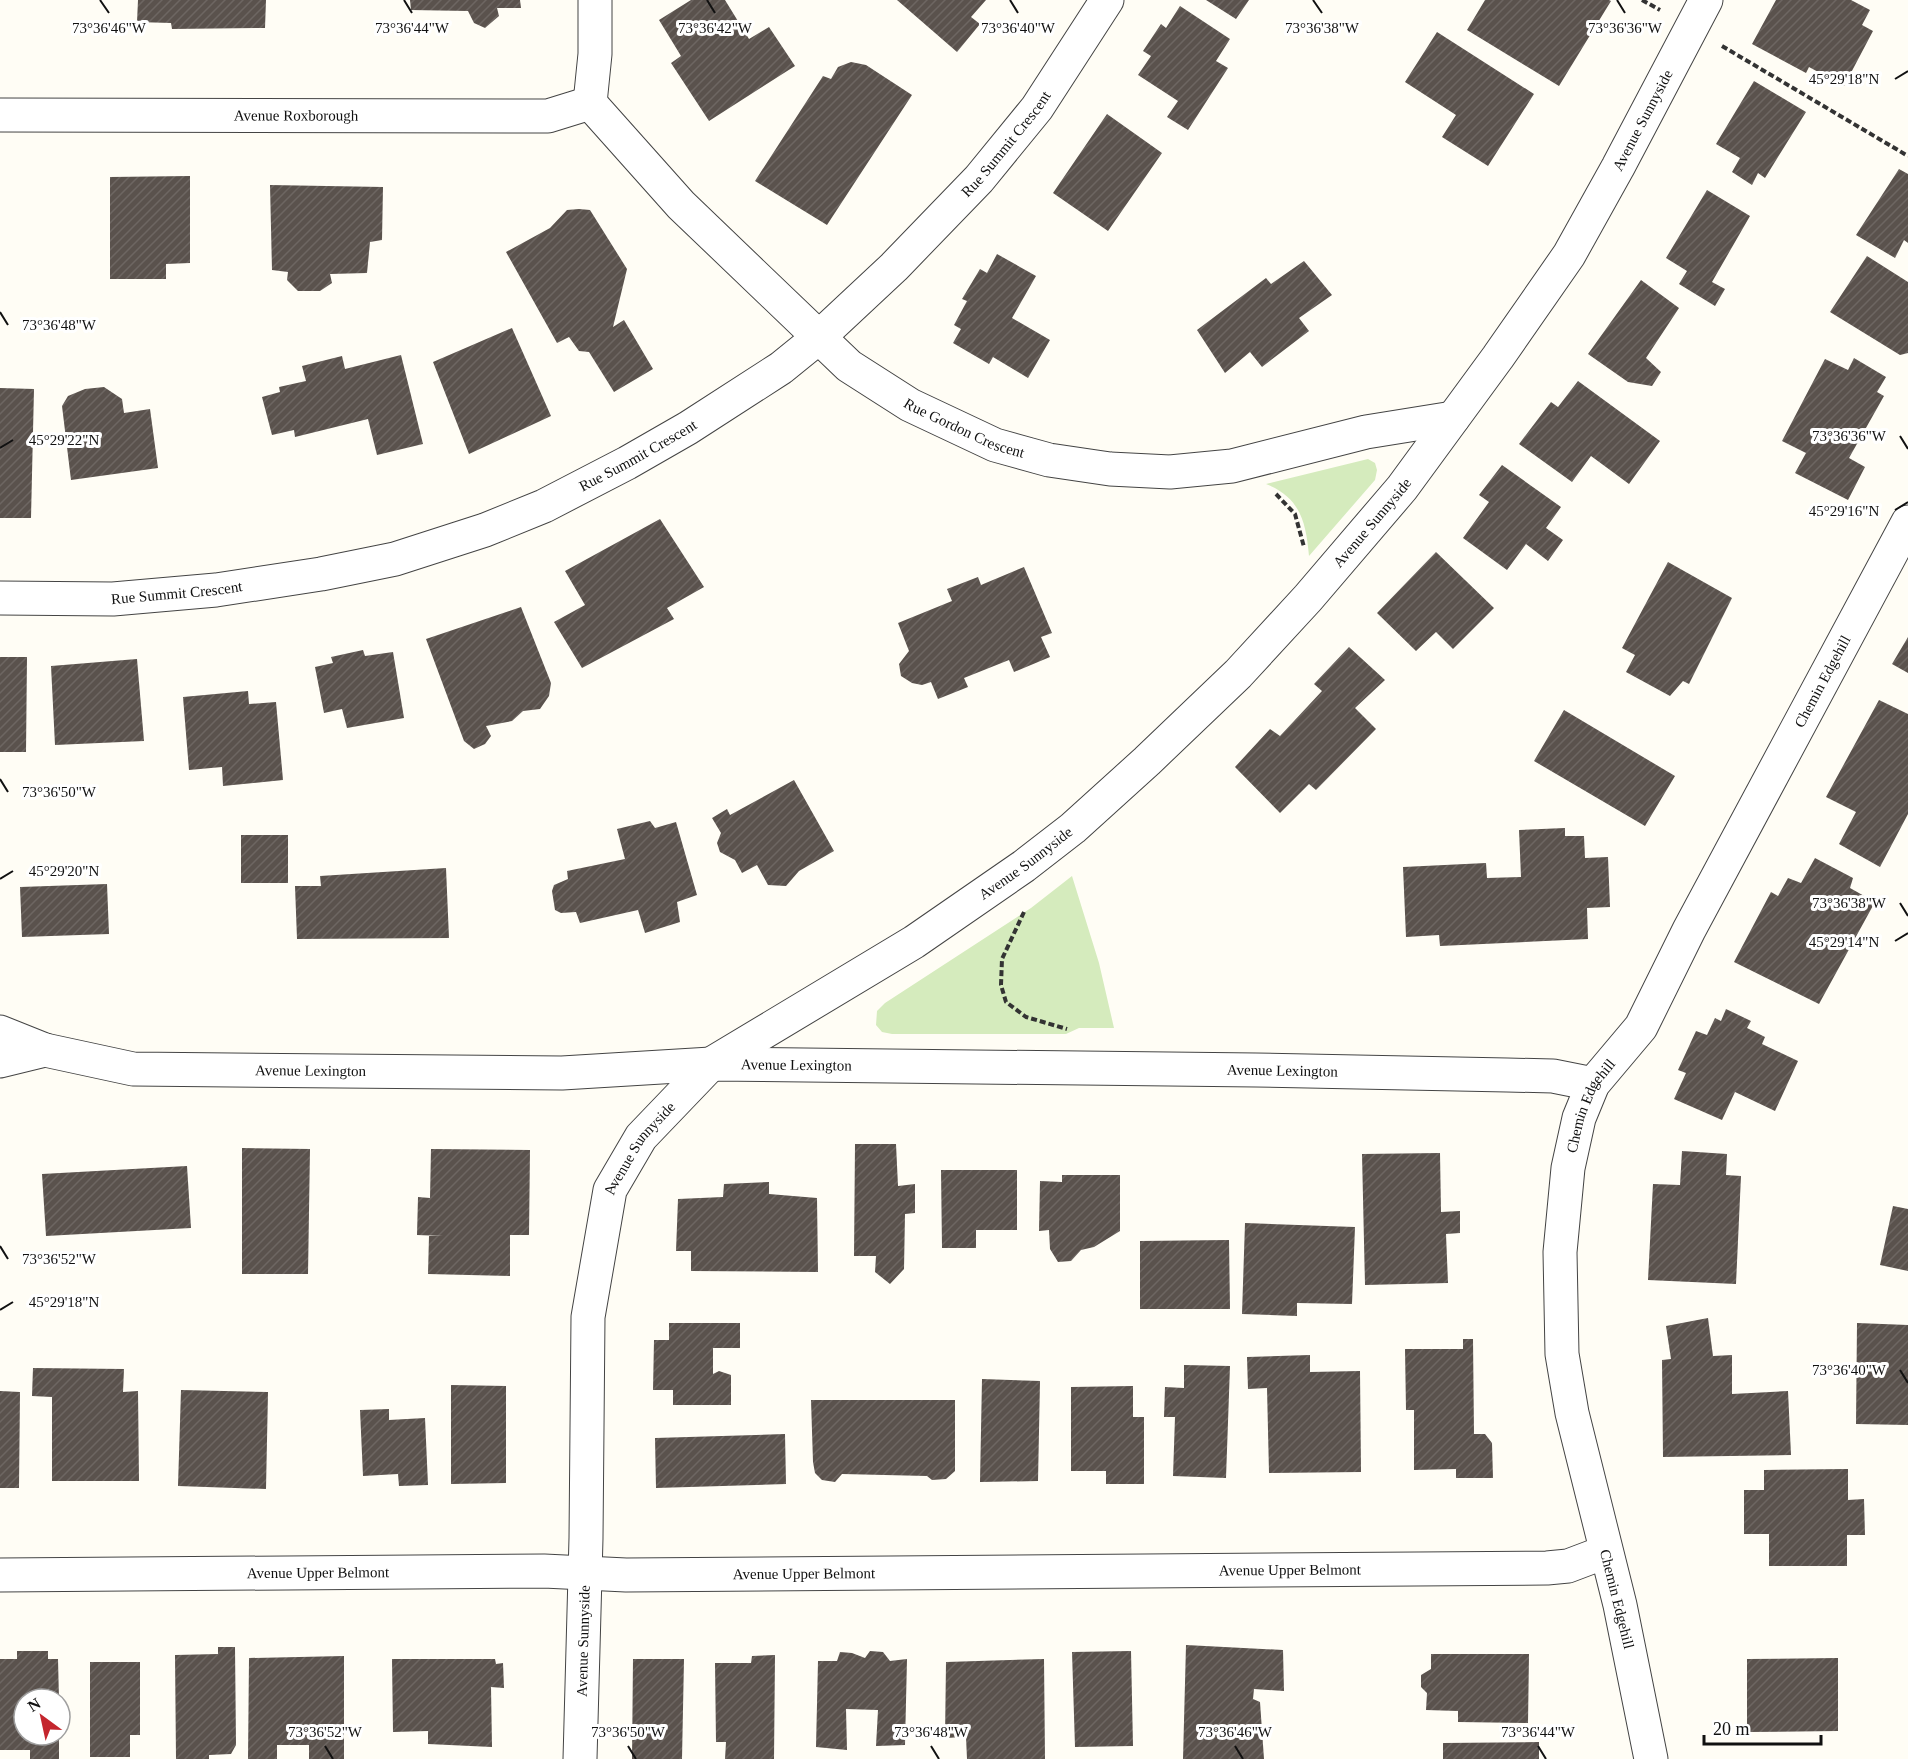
<svg xmlns="http://www.w3.org/2000/svg" width="1908" height="1759" font-family="Georgia,serif">
  <style>
    .grass { fill: #d5ebbd }
    .building { fill: url(#building-hatch) }
    .lines { fill: none; stroke-linecap: round; stroke-linejoin: round }
    .street-casing { stroke: #444; stroke-width: 35 }
    .path { stroke: #333; stroke-width: 4; stroke-dasharray: 6 3; stroke-linecap: butt }
    .street { stroke: #fff; stroke-width: 33 }
    .ticks { fill: none; stroke: #111; stroke-width: 2 }
    .labels { text-anchor: middle; stroke-width: 6; stroke-linejoin: round; paint-order: stroke }
    .street-label { font-size: 15px; fill: #111; stroke: #fff }
    .ticks-label { font-size: 15px; text-anchor: middle; fill: #111; stroke: #fff; stroke-width: 6; stroke-linejoin: round; paint-order: stroke }
  </style>
  <defs>
    <pattern id="building-hatch" width="6" height="6" patternUnits="userSpaceOnUse" patternTransform="scale(1.5)"><rect width="6" height="6" fill="#5a524d"/><path d="M-1 1l2-2M0 6l6-6M5 7l2-2" fill="none" stroke="#6d6662"/></pattern>
  </defs>
  <rect width="100%" height="100%" fill="#fffdf5"/>
  <path class="grass" d="M1368 459 1375 463 1377 470 1375 480 1309 556C1306 522 1300 497 1266 484Z
    M1072 876 1099 963 1114 1028H1079L1066 1034H892L882 1032 876 1025 877 1011 885 1003 1031 908Z"/>
  <path class="building" d="M138 0H266L265 28 172 29 171 23 137 22Z
    M410 0H520L521 8H497L499 16 485 28 474 23 468 11 411 10Z
    M691 0H725L749 39 769 27 795 66 709 121 671 63 681 56 659 20Z
    M897 0H986L971 17 980 24 957 52Z
    M1206 0H1249L1236 19Z
    M1485 0H1609L1611 1 1559 86 1467 30Z
    M1776 0H1851L1870 10 1862 25 1873 31 1844 86 1809 67 1806 73 1752 44Z
    M1180 6 1230 39 1216 61 1228 68 1188 130 1167 117 1178 101 1138 75 1151 56 1143 51 1161 24 1166 28Z
    M1437 32 1534 94 1488 166 1442 137 1456 115 1405 82Z
    M851 62 866 65 912 95 827 225 755 181 823 76 831 79 838 67Z
    M1754 81 1806 112 1765 178 1758 173 1752 185 1732 172 1740 158 1716 144Z
    M1107 114 1162 153 1108 231 1053 193Z
    M1899 169 1908 174V243L1904 240 1895 258 1856 235Z
    M190 176V263L166 264V279H110V177Z
    M270 185 383 187 382 240 370 242 367 273 330 274 332 283 320 291H298L287 280 288 272 272 270Z
    M1707 190 1750 216 1712 282 1725 289 1715 306 1679 284 1687 271 1666 258Z
    M579 209 590 210 627 269 613 327 624 320 653 369 614 392 589 352 579 351 569 337 557 343 506 252 550 228 567 210Z
    M997 254 1036 276 1012 318 1050 340 1028 378 993 357 989 364 953 343 961 329 954 325 967 301 962 299 980 269 987 273Z
    M1867 256 1908 282V353L1900 355 1830 312Z
    M1304 261 1332 295 1299 318 1309 331 1262 367 1250 352 1225 373 1197 330 1266 278 1271 284Z
    M1641 280 1679 308 1646 358 1661 372 1652 386 1628 382 1588 354Z
    M512 328 551 416 469 454 433 362Z
    M401 355 423 444 377 455 368 419 295 437 294 430 272 435 262 397 280 392 279 387 306 381 302 366 342 356 345 369Z
    M1854 358 1886 377 1877 392 1884 396 1849 458 1865 467 1848 500 1795 473 1806 453 1782 441 1825 359 1848 370Z
    M1578 381 1660 441 1629 484 1591 456 1572 482 1519 444 1551 402 1558 407Z
    M104 387 122 399 124 413 150 409 158 468 71 480 62 406 68 396 85 389Z
    M0 388 34 389 31 518H0Z
    M1502 465 1561 507 1546 528 1563 540 1548 561 1526 544 1507 570 1463 538 1489 502 1479 495Z
    M660 519 704 587 667 608 674 619 582 668 554 622 585 605 565 571Z
    M1436 552 1494 608 1453 649 1436 632 1416 651 1377 613Z
    M1668 562 1732 598 1689 684 1683 681 1670 696 1626 672 1635 655 1622 648Z
    M1024 567 1052 633 1041 637 1050 657 1014 672 1009 660 964 678 968 687 938 699 931 682 922 685 912 683 901 676 899 664 909 651 898 623 952 601 947 589 978 577 981 585Z
    M521 607 551 683 549 696 540 709 523 711 512 721 486 726 491 736 485 744 474 749 464 741 426 639Z
    M1908 637V673L1892 664Z
    M1349 647 1385 680 1355 708 1376 729 1316 790 1309 784 1280 813 1235 767 1270 729 1280 736 1322 691 1314 684Z
    M363 650 365 656 393 652 404 718 347 728 342 709 324 713 315 667 333 663 331 657Z
    M0 657H27L26 752H0Z
    M137 659 144 741 55 745 51 666Z
    M248 691 249 704 276 702 283 780 223 786 222 767 189 770 183 697Z
    M1879 700 1908 714V814L1880 867 1839 844 1856 812 1826 797Z
    M1564 710 1675 776 1645 826 1534 761Z
    M794 780 834 851 799 871 786 886 768 885 757 865 742 873 735 860 720 852 717 843 721 833 712 818 727 809 730 815Z
    M650 821 655 828 676 822 697 895 677 902 680 922 645 933 638 910 580 923 576 912 561 913 555 910 552 891 554 885 568 879 567 871 625 859 617 829Z
    M1565 828V836H1584L1585 858 1608 857 1610 907 1587 908 1588 939 1440 946 1439 935 1406 937 1403 867 1486 863 1487 878 1521 877 1519 830Z
    M241 835H288V883H241Z
    M1815 858 1853 878 1850 888 1875 902 1819 1004 1734 962 1771 892 1778 896 1788 878 1801 883Z
    M446 868 449 938 297 939 295 886H321L320 876Z
    M107 884 109 934 22 937 20 887Z
    M1726 1009 1751 1021 1747 1028 1765 1037 1762 1044 1798 1061 1775 1111 1735 1092 1722 1120 1674 1099 1686 1073 1678 1070 1696 1031 1707 1035 1715 1018 1721 1021Z
    M855 1144H896L898 1186 915 1184V1213L905 1214 904 1269 890 1284 875 1272 876 1256H854Z
    M242 1148 310 1149 308 1274H242Z
    M431 1149 530 1150 529 1235H510V1276L428 1274 429 1236H443L417 1235 418 1197 430 1198Z
    M1682 1151 1727 1154 1726 1175 1741 1176 1736 1284 1648 1280 1653 1184 1680 1185Z
    M1440 1153 1441 1212 1460 1211V1233L1446 1234 1448 1283 1365 1285 1362 1154Z
    M187 1166 191 1228 46 1236 42 1174Z
    M941 1170H1017V1230H976V1248H942Z
    M1062 1175H1120V1231L1094 1247 1081 1250 1071 1261 1058 1262 1050 1249 1049 1230 1039 1231 1040 1181 1062 1182Z
    M769 1182V1194L817 1198 818 1272 691 1271V1251H676L678 1199 723 1197 724 1184Z
    M1893 1206 1908 1209V1271L1880 1265Z
    M1245 1223 1355 1227 1352 1304 1297 1303V1316L1242 1314Z
    M1229 1240 1230 1309H1140V1241Z
    M1708 1318 1713 1356 1732 1355V1394L1788 1391 1791 1455 1663 1457 1662 1360 1671 1359 1666 1326Z
    M669 1323H740V1348H713V1374L719 1371 731 1375V1405H673V1390H653L654 1340H669Z
    M1857 1323 1908 1325V1425L1856 1424Z
    M1463 1339H1473L1474 1434H1485L1492 1443 1493 1478H1456V1469L1414 1470V1410H1406L1405 1349H1463Z
    M1310 1355V1372L1360 1371 1361 1472 1269 1473 1267 1388 1248 1389 1247 1357Z
    M1184 1365 1230 1366 1226 1478 1173 1476 1175 1417H1164L1165 1387 1184 1388Z
    M33 1368 124 1369 123 1392 138 1391 139 1481H52V1397L32 1396Z
    M982 1379 1040 1381 1038 1481 980 1482Z
    M451 1385 506 1386V1483L451 1484Z
    M1133 1386V1417H1144V1484H1106V1471H1071V1387Z
    M181 1390 268 1392 266 1489 178 1486Z
    M0 1391 20 1392 19 1488H0Z
    M811 1400H955V1471L946 1479 932 1480 927 1476 842 1474 835 1482 822 1480 815 1473 813 1462Z
    M389 1409V1420L425 1418 428 1485 399 1486 398 1474 363 1476 360 1410Z
    M785 1434 786 1484 656 1488 655 1438Z
    M1848 1469V1500L1864 1499 1865 1535H1847V1566H1769V1534H1744V1490H1764V1470Z
    M1186 1645 1283 1650 1284 1691 1254 1689 1253 1699 1260 1702 1264 1759H1183Z
    M218 1647H235L236 1745 231 1754 209 1755V1759H176L175 1655 218 1654Z
    M17 1651H48V1659H58L59 1699H24V1735H59V1759H30V1750H0V1659H17Z
    M870 1651 883 1652 890 1661 907 1659 905 1745 876 1746 878 1710 846 1709 847 1750 816 1747 818 1661H837L840 1652 852 1653 865 1658Z
    M1131 1651 1133 1746 1075 1747 1072 1652Z
    M1431 1654H1529L1528 1723 1458 1722V1711L1426 1710 1427 1693 1421 1687V1675L1431 1669Z
    M775 1655 774 1759H725L726 1742H716L715 1663H751L752 1656Z
    M344 1656V1759H309V1745H277V1759H248L249 1658Z
    M1838 1658V1731L1747 1732V1659Z
    M392 1659H495L496 1664 503 1663 504 1688 491 1687 492 1747 428 1744V1731L393 1732Z
    M633 1659H684L682 1759H632Z
    M1044 1659 1045 1759H967L966 1737 945 1738 946 1662Z
    M90 1662H140V1735H130V1757H90Z
    M1539 1742V1759H1443V1743Z"/>
  <g class="lines">
    <g class="street-casing">
      <g id="street">
        <path id="s1" d="M590 103 681 205 849 366 910 405 995 445 1049 460 1110 469 1170 472 1232 466 1366 432 1453 418"/>
        <path d="M590 103 595 54V0"/>
        <path id="s2" d="M0 115 548 116 590 103"/>
        <path id="s3" d="M0 598 113 599 216 590 321 574 395 559 485 530 544 506 627 463 688 428 781 368 818 338 894 267 979 179 1037 108 1107 0"/>
        <path d="M0 1032 45 1050"/>
        <path id="s4" d="M0 1061 45 1050 133 1069 562 1073 711 1064 1256 1070 1507 1075 1553 1076 1593 1084"/>
        <path id="s5" d="M0 1575 544 1571 626 1575 1547 1568 1568 1566 1605 1552"/>
        <path id="s6" d="M580 1759 586 1538 588 1317 610 1190 641 1137 711 1064 914 942 1024 866 1073 828 1147 761 1238 674 1308 598 1402 488 1498 357 1569 255 1618 167 1706 0"/>
        <path id="s7" d="M1651 1759 1620 1605 1572 1413 1562 1354 1560 1252 1568 1168 1579 1118 1593 1084 1641 1027 1689 930 1908 522"/>
      </g>
    </g>
    <path class="path" d="M1642 0 1660 10
      M1722 46 1908 156
      M1276 494 1295 514 1304 547
      M1024 912 1002 959 1001 985 1006 1002 1026 1017 1067 1029"/>
    <use href="#street" class="street"/>
  </g>
  <path class="ticks" d="M100 0 109 13M404 0 412 13M707 0 715 13M1010 0 1018 13M1313 0 1322 13M1617 0 1625 13M1895 79 1908 71M0 312 8 325M1900 436 1908 449M0 448 13 440M1895 510 1908 502M0 779 8 792M0 879 13 871M1900 903 1908 916M1895 941 1908 933M0 1246 8 1259M0 1310 13 1302M1900 1370 1908 1383M325 1746 333 1759M628 1746 636 1759M931 1746 939 1759M1235 1746 1243 1759M1538 1746 1546 1759"/>
  <g class="labels">
    <g class="street-label">
      <text dy="5" stroke="none"><textPath href="#s2" startOffset="296">Avenue Roxborough</textPath></text>
      <text dy="5" stroke="none"><textPath href="#s6" startOffset="2080">Avenue Sunnyside</textPath></text>
      <text dy="5" stroke="none"><textPath href="#s3" startOffset="1149">Rue Summit Crescent</textPath></text>
      <text dy="5" stroke="none"><textPath href="#s1" startOffset="501">Rue Gordon Crescent</textPath></text>
      <text dy="5" stroke="none"><textPath href="#s3" startOffset="663">Rue Summit Crescent</textPath></text>
      <text dy="5" stroke="none"><textPath href="#s6" startOffset="1594">Avenue Sunnyside</textPath></text>
      <text dy="5" stroke="none"><textPath href="#s3" startOffset="177">Rue Summit Crescent</textPath></text>
      <text dy="5" stroke="none"><textPath href="#s7" startOffset="1154">Chemin Edgehill</textPath></text>
      <text dy="5" stroke="none"><textPath href="#s6" startOffset="1107">Avenue Sunnyside</textPath></text>
      <text dy="5" stroke="none"><textPath href="#s4" startOffset="800">Avenue Lexington</textPath></text>
      <text dy="5" stroke="none"><textPath href="#s4" startOffset="314">Avenue Lexington</textPath></text>
      <text dy="5" stroke="none"><textPath href="#s4" startOffset="1286">Avenue Lexington</textPath></text>
      <text dy="5" stroke="none"><textPath href="#s7" startOffset="668">Chemin Edgehill</textPath></text>
      <text dy="5" stroke="none"><textPath href="#s6" startOffset="622">Avenue Sunnyside</textPath></text>
      <text dy="5" stroke="none"><textPath href="#s5" startOffset="1290">Avenue Upper Belmont</textPath></text>
      <text dy="5" stroke="none"><textPath href="#s5" startOffset="318">Avenue Upper Belmont</textPath></text>
      <text dy="5" stroke="none"><textPath href="#s5" startOffset="804">Avenue Upper Belmont</textPath></text>
      <text transform="translate(1617 1599) rotate(76)" y="5">Chemin Edgehill</text>
      <text dy="5" stroke="none"><textPath href="#s6" startOffset="118">Avenue Sunnyside</textPath></text>
    </g>
  </g>
  <g class="ticks-label">
    <text x="1625" y="33">73°36'36"W</text>
    <text x="109" y="33">73°36'46"W</text>
    <text x="412" y="33">73°36'44"W</text>
    <text x="715" y="33">73°36'42"W</text>
    <text x="1018" y="33">73°36'40"W</text>
    <text x="1322" y="33">73°36'38"W</text>
    <text x="1844" y="84">45°29'18"N</text>
    <text x="59" y="330">73°36'48"W</text>
    <text x="1849" y="441">73°36'36"W</text>
    <text x="64" y="445">45°29'22"N</text>
    <text x="1844" y="516">45°29'16"N</text>
    <text x="59" y="797">73°36'50"W</text>
    <text x="64" y="876">45°29'20"N</text>
    <text x="1849" y="908">73°36'38"W</text>
    <text x="1844" y="947">45°29'14"N</text>
    <text x="59" y="1264">73°36'52"W</text>
    <text x="64" y="1307">45°29'18"N</text>
    <text x="1849" y="1375">73°36'40"W</text>
    <text x="325" y="1737">73°36'52"W</text>
    <text x="628" y="1737">73°36'50"W</text>
    <text x="931" y="1737">73°36'48"W</text>
    <text x="1235" y="1737">73°36'46"W</text>
    <text x="1538" y="1737">73°36'44"W</text>
  </g>
  <g transform="translate(42 1717) rotate(327)"><circle r="28" fill="#ffffff" stroke="#a0a0a0" stroke-width="1.5"/>
  <path d="M0-4.5L10 22L0 15L-10 22Z" fill="#c4262e"/>
  <text y="-9" font-size="16" font-weight="bold" text-anchor="middle" fill="#111111">N</text>
  </g>
  <path d="M1704 1735v9h117v-9" fill="none" stroke="#111111" stroke-width="3"/>
  <text x="1713" y="1735" font-size="18" fill="#111111" stroke="#ffffff" stroke-width="4.5" paint-order="stroke">20 m</text>
</svg>
